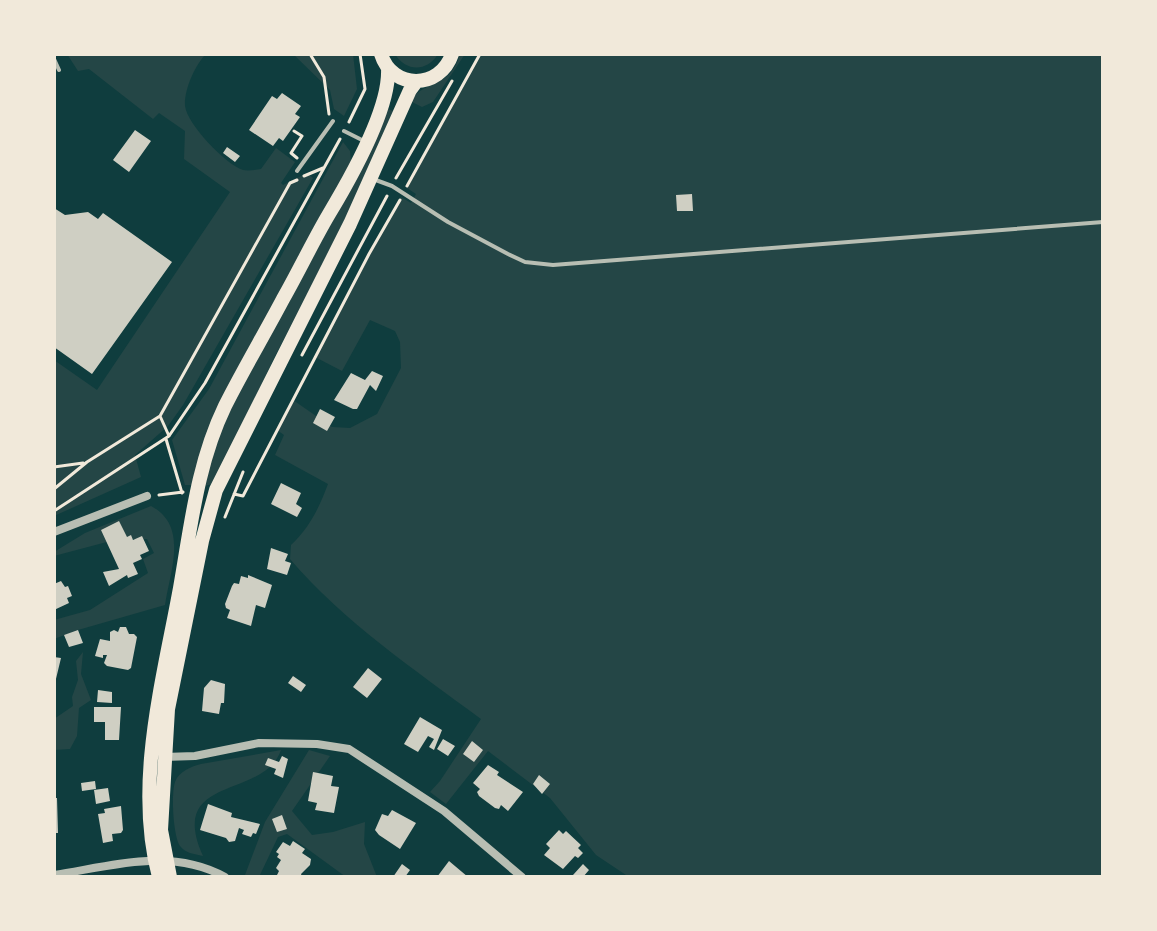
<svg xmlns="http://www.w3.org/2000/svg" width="1157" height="931" font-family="Literata,serif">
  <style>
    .green { fill: #244646 }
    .building { fill: #cfcfc3 }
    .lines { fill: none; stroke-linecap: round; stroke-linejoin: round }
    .path { stroke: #f1e9da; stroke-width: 3 }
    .service { stroke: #b8beb3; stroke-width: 4 }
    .minor { stroke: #b8beb3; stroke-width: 8 }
    .primary { stroke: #f1e9da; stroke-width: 14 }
  </style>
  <rect width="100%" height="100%" fill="#0f3d3e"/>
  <path class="green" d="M67 54H206C195 65 184 90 185 106 187 124 225 164 243 170 248 171 256 170 261 169L276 148 295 162 281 183 283 185 307 173 313 178 183 405 168 426 135 455 141 477 54 516V360L97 390 230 192 184 159 185 131 159 113 153 119 89 69 78 71Z
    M293 54H353L357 89 344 116 334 109 330 90Z
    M395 54H438C427 72 406 72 395 54Z
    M460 54H465L433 102 422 107 410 101C427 78 450 89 460 54Z
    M482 54H1103V877H629L596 855 550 798 488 751 446 804 430 792 440 781 481 719C415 670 344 622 290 559L291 545C310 527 319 508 328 484L275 455 284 435 277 430 293 400 332 427 350 428 377 414 401 368 400 342 395 331 370 320 342 371 315 357 401 197 411 203 416 194 407 188Z
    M386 108 393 111 334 245 276 354 213 484 204 486C216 419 258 358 291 298 325 236 356 172 386 108Z
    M343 142 350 151 351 162 215 412 199 457 194 485H185L172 440 209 389Z
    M151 506C189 526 170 571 165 605L78 630 54 639V620L90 610 148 573 143 559 154 553 147 539H118L54 556V552L85 533Z
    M83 652 81 674 91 700 79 708 77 736 70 749 54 750V719L73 706 72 697 78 680 76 661Z
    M281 750C264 800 166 774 203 856 194 854 185 853 180 846 173 835 171 794 175 782 178 772 192 766 201 764Z
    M309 750 330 756 292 811 312 835 333 832 365 822 364 844 377 877H346L287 834 278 837 259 877 245 875 265 822Z"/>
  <path class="building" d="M282 93 301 106 295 114 300 117 283 141 279 138 273 146 249 130 272 96 277 99Z
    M135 130 151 141 129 172 113 160Z
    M227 147 240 156 235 162 223 153Z
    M692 194 693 211H677L676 195Z
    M54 208 65 215 88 212 98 219 103 213 172 262 92 374 54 347Z
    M372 371 383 376 376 391 370 385 357 409H353L334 400 351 373 365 380Z
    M320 409 335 417 327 431 313 423Z
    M281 483 301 493 296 504 302 508 297 517 271 504Z
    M119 521 127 537 131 535 133 540 142 536 149 551 140 555 142 559 133 563 138 574 128 578 127 575 109 586 103 572 119 569 101 530Z
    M271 548 288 554 285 561 291 563 287 575 267 569Z
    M248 575 272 585 265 608 256 605 251 626 227 618 230 610 226 608 225 604 232 586 234 583 239 584 241 576 248 578Z
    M61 581 65 587 68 586 72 596 67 598 69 603 54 610V584Z
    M120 627H126L129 634H134L137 637 131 668 128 670 107 666 104 663 107 655H103V658L95 656 100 639 110 641V632L114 630 118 632Z
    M78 630 83 643 69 647 64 635Z
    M54 657 61 658 55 683H54Z
    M368 668 382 679 367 698 353 687Z
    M293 676 306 685 301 692 288 683Z
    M211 680 225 684 224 703H221L219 714 202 711 204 688Z
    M98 690 112 692V703L97 702Z
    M94 707H121L119 740H105V722H94Z
    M420 717 442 730 434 750 429 747 434 739 428 736 418 752 404 744Z
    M443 739 455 746 448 756 437 749Z
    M472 741 483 750 474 762 463 754Z
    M282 756 288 759 283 778 274 774 276 769 265 765 268 758 279 762Z
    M488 765 499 772 497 775 523 792 508 811 501 805 499 809 495 808 479 796 477 792 480 789 473 783Z
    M313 772 333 776 331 786 339 787 334 813 315 810 317 803 308 801Z
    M539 775 550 784 542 794 533 784Z
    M95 781 96 789 82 791 81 783Z
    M108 788 110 801 96 804 94 790Z
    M54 798H57L58 833H54Z
    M208 804 232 813 231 817 260 824 256 834 253 833 251 837 242 834 244 830 239 828 235 841 229 842 226 838 200 830Z
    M121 806 123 830 121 833 112 834 113 841 103 843 98 814 105 813 104 809Z
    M392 810 416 823 400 849 379 835 375 830 382 814 388 816Z
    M282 815 287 829 277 832 272 819Z
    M559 830 563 834 566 831 581 845 578 848 583 853 578 858 575 856 563 869 544 855 550 848 546 844Z
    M293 841 305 849 302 853 311 859 310 865 301 874 302 877H276L279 871 276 868 281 860 277 857 279 854 276 852 283 842 290 846Z
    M449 861 468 877H437Z
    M402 864 410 870 405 877H393Z
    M583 864 589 870 583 877H575L573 875Z"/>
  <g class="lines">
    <path class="path" d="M310 54 324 77 329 114
      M349 122 365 89 360 54
      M294 131 302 136 291 153 297 158
      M304 176 323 168
      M396 178 452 81
      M407 186 480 54
      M302 355 387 196
      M169 436 160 416 290 183 297 180
      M166 439 182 493
      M54 467 83 463
      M54 489 87 462 160 416
      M234 494 243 496 369 254 400 200
      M159 495 183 492
      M54 511 169 436 205 383 340 139
      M225 517 243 472"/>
    <path class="service" d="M54 59 59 70
      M344 131 364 141
      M297 171 333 121
      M373 179 392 186 448 222 508 254 525 262 553 265 1103 222"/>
    <path class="minor" d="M54 532 147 496
      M164 757 195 756 259 743 317 744 349 749 444 811 522 877
      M54 875C112 866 171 847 225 877"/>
    <path class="primary" d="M381 54C392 90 440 90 452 54
      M159 877C134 784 163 681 180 588 191 526 197 464 225 406 243 370 264 335 283 299 299 271 313 241 329 214 350 179 390 109 388 69
      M170 877 161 830 168 709 202 541 216 490 350 224 410 90 416 82"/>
  </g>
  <rect width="1157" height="931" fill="none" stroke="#f1e9da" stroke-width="112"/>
</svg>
